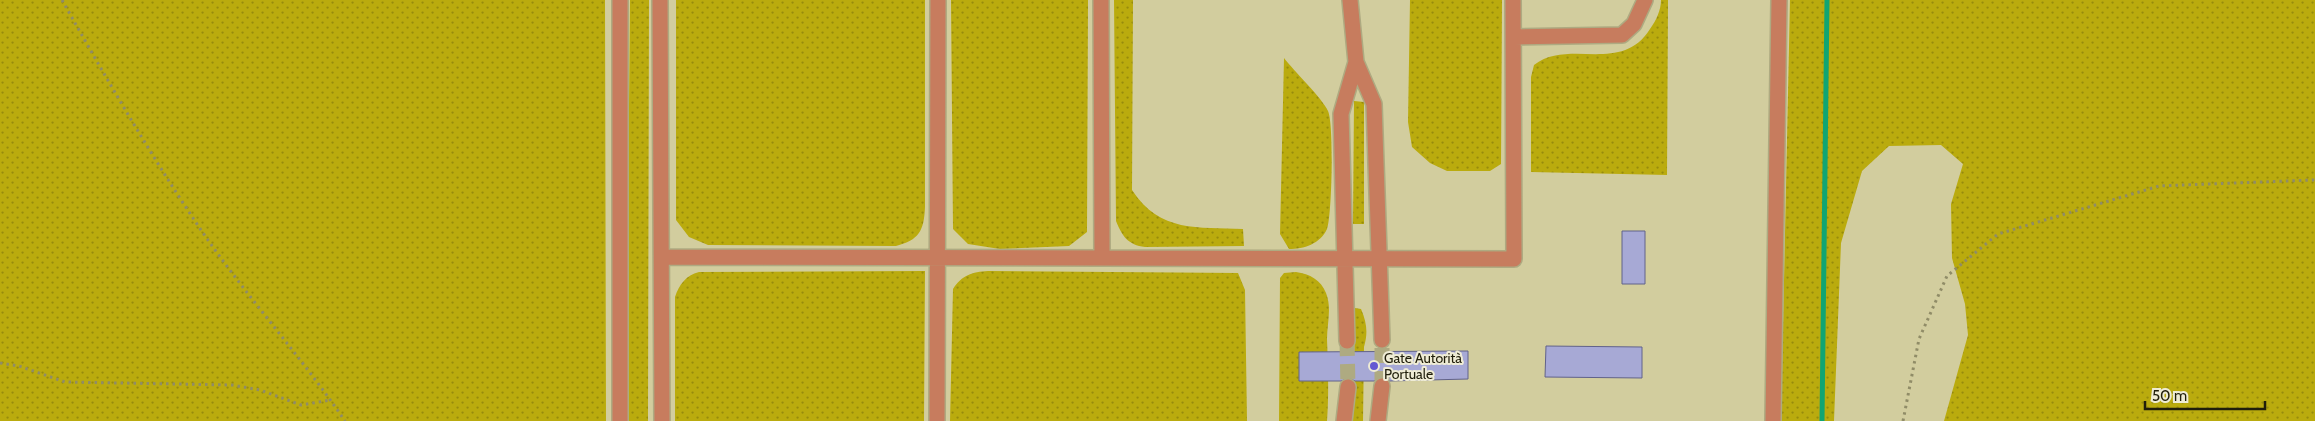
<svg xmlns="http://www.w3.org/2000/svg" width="2315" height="421" font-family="Cabin,sans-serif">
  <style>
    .grass { fill: url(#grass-dots) }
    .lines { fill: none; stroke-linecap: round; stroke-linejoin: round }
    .stream { stroke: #11a573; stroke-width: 5 }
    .building { fill: #a7a9d5; stroke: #61628a }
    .minor-tunnel { stroke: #aeaa81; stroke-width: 15; stroke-dasharray: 15 8; stroke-linecap: butt }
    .minor-casing { stroke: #aeaa81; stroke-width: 18 }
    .path { stroke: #908c67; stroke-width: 3; stroke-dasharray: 2.5 4; stroke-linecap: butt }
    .minor { stroke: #c77c5e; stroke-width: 15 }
    .poi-dot { fill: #6459d2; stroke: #efecd5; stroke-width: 2 }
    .labels { text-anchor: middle; stroke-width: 4; stroke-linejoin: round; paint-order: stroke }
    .poi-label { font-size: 14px; fill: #201e0b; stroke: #efecd5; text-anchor: start }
  </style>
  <defs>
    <pattern id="grass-dots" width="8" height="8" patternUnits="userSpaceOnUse" patternTransform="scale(1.25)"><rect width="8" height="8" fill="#baab0e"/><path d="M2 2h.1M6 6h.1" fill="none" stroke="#978b0c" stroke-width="1.8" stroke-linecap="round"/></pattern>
  </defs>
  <rect width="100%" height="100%" fill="#d2cd9e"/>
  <path class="grass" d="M0 0H605L606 421H0Z
    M630 0H649L648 421H626Z
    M676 0H925V207C924 231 919 240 896 246L708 245 689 237 676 220Z
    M951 0H1088L1087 232 1069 246 1000 249 968 244 953 229Z
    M1114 0H1133L1132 190C1160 233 1198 227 1243 229L1244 246 1145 247C1128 245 1122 236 1116 221Z
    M1410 0H1502L1501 164 1490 171H1447L1430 163 1412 147 1408 122Z
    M1661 0H1668L1667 175 1531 172V77L1534 65C1569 38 1621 75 1650 29 1656 21 1661 10 1661 0Z
    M1790 0H2315V421H1944L1968 335 1965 304 1952 258 1951 204 1963 164 1941 145 1889 146 1862 171 1841 243 1834 421H1781Z
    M1284 58C1293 70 1323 99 1328 111 1334 123 1332 216 1327 229 1320 244 1304 249 1289 249L1280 234Z
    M1354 101 1364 102V224H1353Z
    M925 271 924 421H675V297C679 285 686 275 699 272Z
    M988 271 1238 273 1245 290 1247 421H950L953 289C962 275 972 272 988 271Z
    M1296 272C1310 274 1321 280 1326 293 1332 308 1327 324 1327 339 1328 367 1329 393 1327 421H1279L1280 278 1284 273Z
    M1355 308 1361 309C1367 323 1368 333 1364 347L1363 421H1353Z"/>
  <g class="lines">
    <path class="stream" d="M1822 421 1827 0"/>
  </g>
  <path class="building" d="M1622 231H1645V284H1622Z
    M1546 346 1642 347V378L1545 377Z
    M1468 351V379L1389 381 1383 377 1374 381H1355L1349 378 1341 381H1299V352Z"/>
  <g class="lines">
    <path class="minor-tunnel" d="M1347 341 1348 387
      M1382 386V340"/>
    <g class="minor-casing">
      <path id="minor" d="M660 0 662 421
        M1101 0 1102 258
        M1350 0 1356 62 1374 104 1382 340
        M1514 37 1622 35 1634 24 1645 0
        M662 257 1514 259 1513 0
        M1347 341 1341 114 1356 62
        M620 421V0
        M937 421 938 0
        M1344 421 1348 387
        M1378 421 1382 386
        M1773 421 1779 0"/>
    </g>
    <path class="path" d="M62 0C106 78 151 156 201 230 246 296 300 355 345 421
      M0 363 19 366 65 382 232 385 260 390 301 405 331 400
      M1903 421 1919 339 1947 276 1998 234 2159 186 2315 180"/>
    <use href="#minor" class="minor"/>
  </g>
  <circle class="poi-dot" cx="1374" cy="366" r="5"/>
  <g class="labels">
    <g class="poi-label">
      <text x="1384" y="363">Gate Autorità<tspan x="1384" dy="16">Portuale</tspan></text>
    </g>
  </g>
  <path d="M2145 401v8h120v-8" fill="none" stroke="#201e0b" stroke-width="2.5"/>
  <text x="2152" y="401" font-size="15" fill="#201e0b" stroke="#efecd5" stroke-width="4" paint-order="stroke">50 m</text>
</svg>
